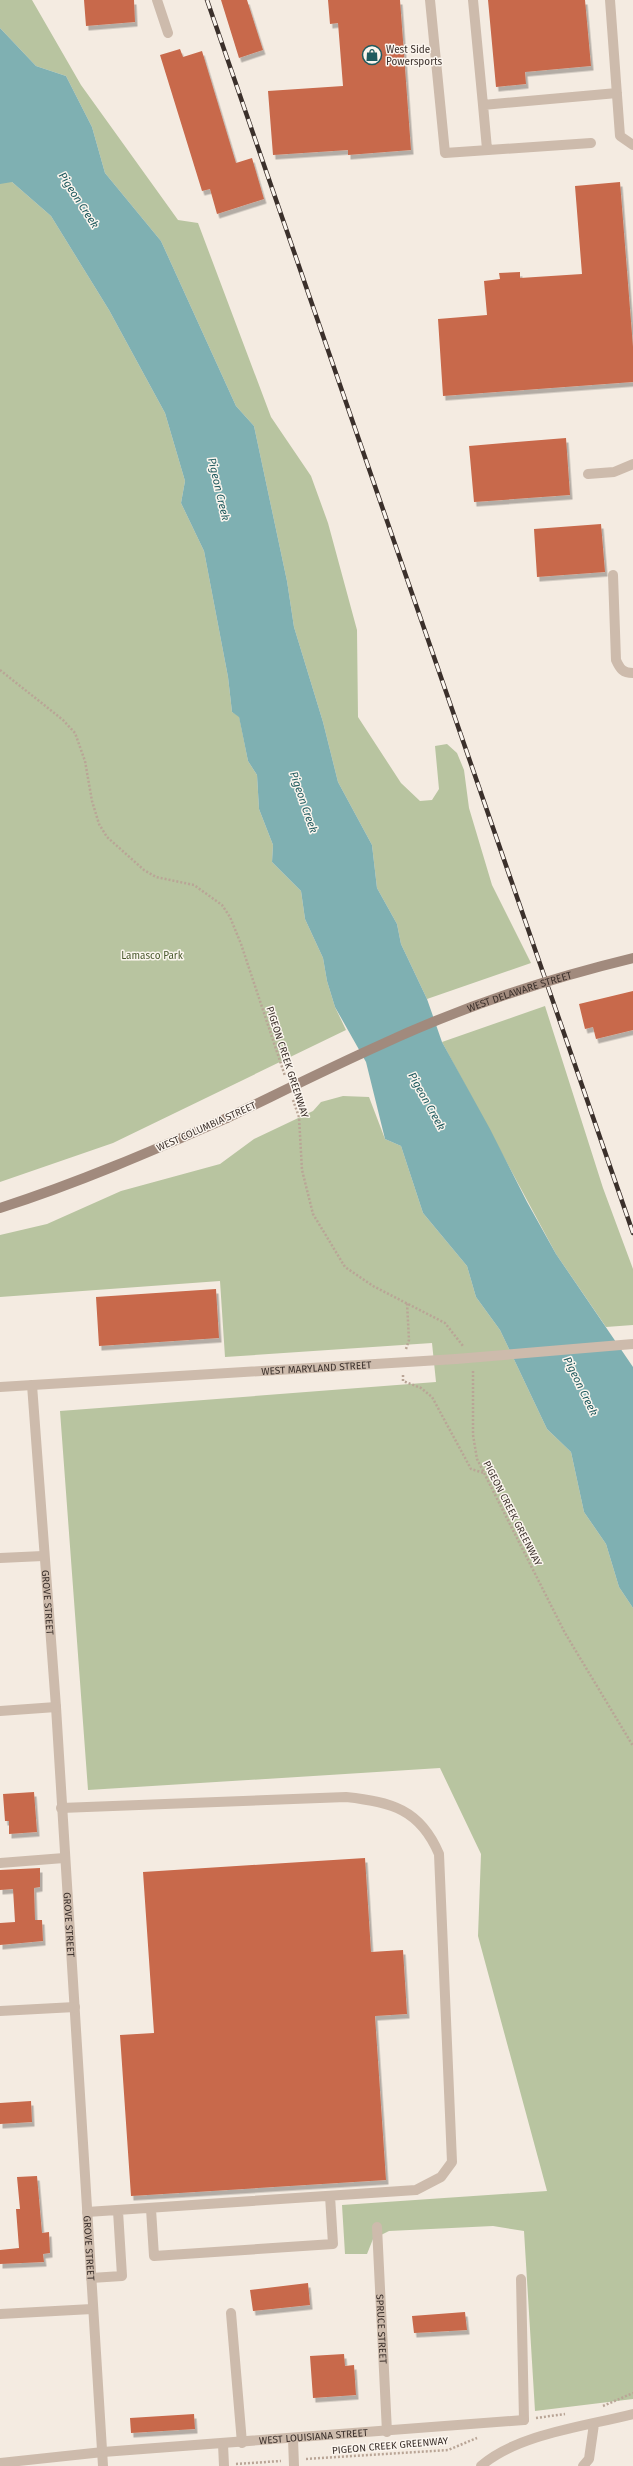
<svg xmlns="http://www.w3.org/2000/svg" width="633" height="2466" font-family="'Fira Sans',sans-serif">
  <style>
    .green { fill: #b8c4a0 }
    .water { fill: #7fb0b2 }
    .building { fill: #c8694b; filter: url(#shadow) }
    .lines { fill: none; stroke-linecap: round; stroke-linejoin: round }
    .path { stroke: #b9a596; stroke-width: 2.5; stroke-dasharray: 2 2; stroke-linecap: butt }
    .service { stroke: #cdbbac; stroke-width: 10 }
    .minor { stroke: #cdbbac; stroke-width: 10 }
    .secondary { stroke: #a18a7d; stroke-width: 10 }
    .rail-casing { stroke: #3b302b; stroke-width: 4.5 }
    .rail { stroke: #fbf5ee; stroke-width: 3; stroke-dasharray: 9; stroke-linecap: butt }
    .minor-bridge { stroke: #cdbbac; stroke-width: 10 }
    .secondary-bridge { stroke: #a18a7d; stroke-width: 10 }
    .labels { text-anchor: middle; stroke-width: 3; stroke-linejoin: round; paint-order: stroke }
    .poi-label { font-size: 10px; fill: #3b302b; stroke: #fbf5ee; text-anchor: start }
    .park-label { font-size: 10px; fill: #4a5a2e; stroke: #fbf5ee }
    .street-label { font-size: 10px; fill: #3b302b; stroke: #fbf5ee }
    .water-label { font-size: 11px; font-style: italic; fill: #1f5a5e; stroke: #fbf5ee }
  </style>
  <defs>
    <filter id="shadow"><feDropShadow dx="2.5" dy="4.5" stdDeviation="0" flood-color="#0004"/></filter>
  </defs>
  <rect width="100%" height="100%" fill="#f4ebe1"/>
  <path class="green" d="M0 0H32L81 85 178 220 198 223 271 417 311 476 328 523 357 630 358 717 401 783 420 801 432 800 439 789 435 746 447 744 457 753 464 770 469 808 492 885 531 963 427 999 401 944 397 924 377 888 372 845 338 782 323 722 294 627 287 581 254 426 236 406 161 241 105 173 92 127 66 76 36 66 0 28Z
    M0 164 12 182 51 216 109 310 165 413 185 481 181 503 204 551 228 677 232 712 239 716 248 761 257 775 259 809 273 845 272 862 301 891 305 919 323 958 327 981 335 1007 346 1030 113 1143 0 1182Z
    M545 1006 603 1188 633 1269V1325L606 1327 556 1254 442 1042Z
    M343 1096 369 1097 385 1139 401 1146 423 1213 467 1266 476 1297 500 1330 547 1429 571 1452 584 1512 606 1544 619 1587 633 1608V2399L535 2411 524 2231 493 2226 389 2231 373 2239 367 2254H345L342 2205 547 2191 478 1936 481 1854 440 1768 88 1790 60 1411 436 1382 432 1343 225 1357 220 1281 0 1297V1235L47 1224 121 1191 220 1164 254 1139 313 1111 321 1102Z"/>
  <path class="water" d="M0 28 36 66 66 76 92 127 105 173 161 241 236 406 254 426 287 581 294 627 323 722 338 782 372 845 377 888 397 924 401 944 427 999 442 1042 490 1129 527 1202 556 1254 633 1367V1608L619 1587 606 1544 584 1512 571 1452 547 1429 500 1330 476 1297 467 1266 423 1213 401 1146 385 1139 366 1062 335 1007 327 981 323 958 305 919 301 891 272 862 273 845 259 809 257 775 248 761 239 717 232 712 228 677 204 551 181 503 185 481 165 413 109 310 51 216 12 182 0 184Z"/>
  <path class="building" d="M84 0H134L135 22 86 26Z
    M221 0H247L263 50 239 58Z
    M328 0H400L411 150 348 155V150L273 155 268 91 343 86 338 23 330 24Z
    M488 0H585L591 66 525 72 526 84 496 87Z
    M180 49 183 57 202 51 236 163 252 158 264 199 217 214 210 189 202 191 160 55Z
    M620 182 633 347V382L443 396 438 319 487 315 484 281 500 279 499 273 520 272V278L582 274 575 186Z
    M566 438 570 495 474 502 469 446Z
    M601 524 605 572 537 577 534 529Z
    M633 991V1030L596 1039 593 1027 585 1029 579 1004Z
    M216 1289 219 1338 99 1346 96 1297Z
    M34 1792 37 1832 9 1834V1821H5L3 1794Z
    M365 1858 371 1952 403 1950 407 2014 375 2016 386 2180 131 2196 120 2035 154 2033 143 1872Z
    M40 1868V1887L34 1888 35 1920H42L43 1941 0 1945V1923L15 1922 13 1889 0 1890V1870Z
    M31 2101 32 2122 0 2124V2103Z
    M37 2176 42 2233 49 2232 50 2253 43 2254 44 2262 0 2264V2250L19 2248 16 2209H20L17 2177Z
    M308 2283 310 2305 253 2311 250 2290Z
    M465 2312 467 2330 414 2333 412 2316Z
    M344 2354 345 2366 354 2365 356 2395 313 2398 310 2356Z
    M194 2414 195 2429 131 2433 130 2418Z"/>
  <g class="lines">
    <path class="path" d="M0 670 63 720 75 733 85 761 92 801 99 824 107 837 144 870 156 877 194 885 222 905 230 917 241 944 285 1076
      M293 1100 299 1117 302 1170 313 1214 345 1267 373 1286 445 1323 463 1346
      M406 1349 409 1340 407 1303
      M473 1371V1435L477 1459 565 1633 633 1746
      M403 1375V1381L421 1388 432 1397 471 1469 484 1473
      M603 2406 633 2393
      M536 2418 565 2414
      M306 2459 448 2450 477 2438
      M236 2464 281 2461"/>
    <path class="service" d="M157 0 168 33
      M430 0 445 153 591 143
      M473 0 483 105
      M610 0 620 136 633 145
      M487 149 483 105 617 93
      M588 474 614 472 633 464
      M613 575 616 660C620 669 623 673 633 673
      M0 1558 43 1556
      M61 1808 346 1797C391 1802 420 1809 439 1854L452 2162 441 2177 416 2190 87 2212
      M0 1863 64 1858
      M151 2209 154 2256 333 2244 330 2196
      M91 2278 122 2276 118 2211
      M521 2279 524 2420
      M231 2313 242 2443
      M293 2439 294 2466
      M223 2444 224 2466
      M0 2463 103 2452
      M481 2466C517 2434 587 2426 633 2414
      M583 2466 589 2459 594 2424"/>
    <g class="minor">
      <path id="s1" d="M32 1385 56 1707 103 2466"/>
      <path id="s2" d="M0 1387 456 1359"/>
      <path d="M0 1711 56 1707"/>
      <path d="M0 2011 75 2007"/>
      <path id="s3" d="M377 2227 387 2432"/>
      <path d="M0 2314 92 2309"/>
      <path id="s4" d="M103 2452 524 2420"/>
    </g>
    <path class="secondary" d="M0 1208C78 1183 152 1151 227 1118"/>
    <g class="rail-casing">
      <path id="rail" d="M207 0 633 1233"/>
    </g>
    <use href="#rail" class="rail"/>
    <path class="minor-bridge" d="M456 1359 633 1344"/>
    <path class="secondary-bridge" id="s5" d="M227 1118C277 1094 327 1069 378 1046 459 1008 546 979 633 958"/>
  </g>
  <defs>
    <g id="shop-ring" transform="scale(1)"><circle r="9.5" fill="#fbf5ee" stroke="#1f5a5e" stroke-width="1.5"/><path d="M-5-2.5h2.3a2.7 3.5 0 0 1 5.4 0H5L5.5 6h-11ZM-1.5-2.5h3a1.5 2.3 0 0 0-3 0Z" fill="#1f5a5e"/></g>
  </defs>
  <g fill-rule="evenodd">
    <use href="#shop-ring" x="372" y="55"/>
  </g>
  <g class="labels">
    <g class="poi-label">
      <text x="386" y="53">West Side<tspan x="386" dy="12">Powersports</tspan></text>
    </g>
    <g class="park-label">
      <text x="152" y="959">Lamasco Park</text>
    </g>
    <g class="street-label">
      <text dy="4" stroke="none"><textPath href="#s5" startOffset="319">WEST DELAWARE STREET</textPath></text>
      <text transform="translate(288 1062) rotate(72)" y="4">PIGEON CREEK GREENWAY</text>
      <text transform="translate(206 1126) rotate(-24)" y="4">WEST COLUMBIA STREET</text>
      <text dy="4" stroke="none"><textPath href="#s2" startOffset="317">WEST MARYLAND STREET</textPath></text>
      <text transform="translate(513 1513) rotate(63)" y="4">PIGEON CREEK GREENWAY</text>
      <text dy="4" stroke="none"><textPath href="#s1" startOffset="218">GROVE STREET</textPath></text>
      <text dy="4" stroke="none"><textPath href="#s1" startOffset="541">GROVE STREET</textPath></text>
      <text dy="4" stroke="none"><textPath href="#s1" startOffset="865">GROVE STREET</textPath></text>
      <text dy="4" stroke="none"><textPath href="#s3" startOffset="102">SPRUCE STREET</textPath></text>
      <text dy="4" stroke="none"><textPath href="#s4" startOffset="211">WEST LOUISIANA STREET</textPath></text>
      <text transform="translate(390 2445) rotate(-5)" y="4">PIGEON CREEK GREENWAY</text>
    </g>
    <g class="water-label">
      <text transform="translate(79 200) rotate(57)" y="4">Pigeon Creek</text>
      <text transform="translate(219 489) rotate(77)" y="4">Pigeon Creek</text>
      <text transform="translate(304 802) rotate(71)" y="4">Pigeon Creek</text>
      <text transform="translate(427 1101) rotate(61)" y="4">Pigeon Creek</text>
      <text transform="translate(581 1386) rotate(64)" y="4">Pigeon Creek</text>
    </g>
  </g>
</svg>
